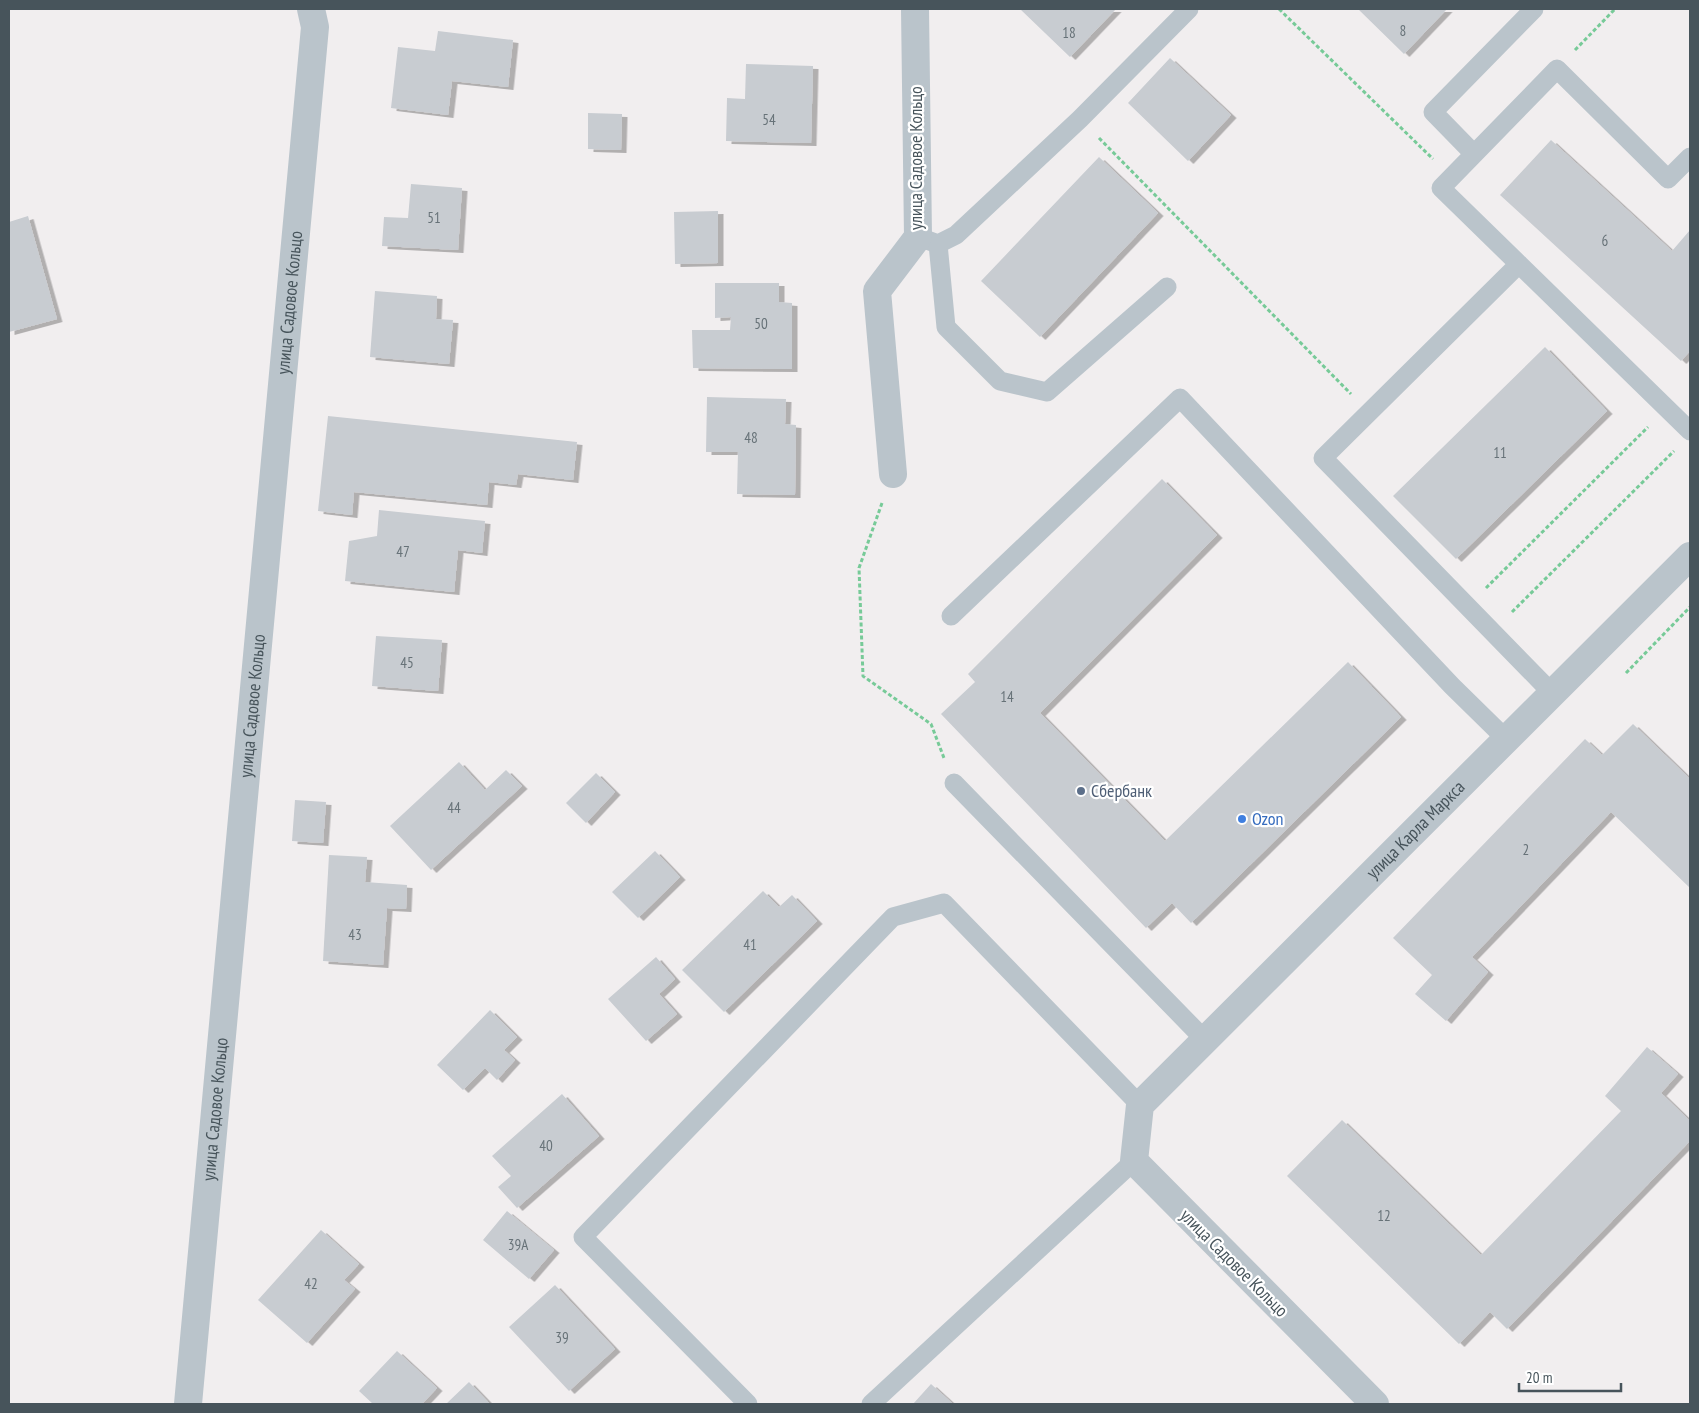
<svg xmlns="http://www.w3.org/2000/svg" width="1699" height="1413" font-family="'PT Sans Narrow',sans-serif">
  <style>
    .building { fill: #c8ccd1; filter: url(#shadow) }
    .lines { fill: none; stroke-linecap: round; stroke-linejoin: round }
    .path { stroke: #77ca98; stroke-width: 3; stroke-dasharray: 4 2.5; stroke-linecap: butt }
    .lane { stroke: #bac4cb; stroke-width: 19 }
    .street { stroke: #bac4cb; stroke-width: 28 }
    .service-dot { fill: #5c6f8a; stroke: #fff; stroke-width: 2 }
    .shop-dot { fill: #3f7fe0; stroke: #fff; stroke-width: 2 }
    .labels { text-anchor: middle; stroke-width: 4.5; stroke-linejoin: round; paint-order: stroke }
    .number-label { font-size: 15px; fill: #677278 }
    .street-label { font-size: 18px; fill: #47545b; stroke: #fff }
    .service-label { font-size: 18px; fill: #4e5e75; stroke: #fff; text-anchor: start }
    .shop-label { font-size: 18px; fill: #366cbe; stroke: #fff; text-anchor: start }
  </style>
  <defs>
    <filter id="shadow"><feDropShadow dx="5.5" dy="3" stdDeviation="0" flood-color="#0004"/></filter>
  </defs>
  <rect width="100%" height="100%" fill="#f1eeef"/>
  <path class="building" d="M1020 9H1116L1070 57Z
    M1358 9H1447L1404 54Z
    M438 31 513 40 508 87 452 81 448 115 391 108 398 47 435 51Z
    M1170 58 1231 115 1188 161 1128 103Z
    M746 64 813 66 811 143 726 141 727 98 745 99Z
    M588 113 622 114 621 150 588 149Z
    M1551 140 1672 251 1690 230V351L1681 361 1500 195Z
    M1099 157 1158 213 1040 337 981 281Z
    M411 184 462 188 458 250 382 246 384 217 408 218Z
    M718 211V263L675 264 674 212Z
    M28 216 57 319 9 332V222Z
    M715 283H779V302L792 303V369L693 368 692 330H730L731 317 715 318Z
    M375 291 437 296 436 319 453 320 449 364 370 357Z
    M1545 347 1607 411 1456 559 1393 496Z
    M707 397 786 399 785 424 796 425 795 495 737 494 738 452H706Z
    M328 416 577 442 573 480 518 474 516 485 489 482 487 505 354 492 352 515 318 511Z
    M1162 479 1217 535 1040 713 1165 841 1348 662 1401 717 1191 923 1172 903 1146 928 941 714 975 682 968 674Z
    M379 510 485 521 482 553 458 550 454 592 345 581 349 541 377 536Z
    M376 636 442 640 438 691 372 686Z
    M1633 724 1690 779V888L1611 812 1472 957 1488 972 1446 1021 1415 994 1432 975 1393 938 1585 739 1602 755Z
    M459 762 485 790 506 770 522 786 431 870 390 826Z
    M596 773 615 792 586 823 566 803Z
    M295 800 326 802 323 843 292 841Z
    M655 851 680 877 638 918 612 892Z
    M329 855 367 857 365 882 407 885 406 909 387 908 383 965 323 961Z
    M763 891 779 907 792 895 817 921 724 1012 682 970Z
    M656 957 675 979 659 994 677 1014 646 1041 608 999Z
    M490 1010 517 1037 504 1050 515 1060 497 1080 485 1068 463 1090 437 1065Z
    M1647 1047 1678 1074 1661 1093 1690 1121V1141L1507 1329 1490 1312 1459 1344 1287 1176 1342 1120 1481 1255 1621 1111 1605 1096Z
    M562 1094 599 1136 517 1208 498 1187 511 1176 492 1156Z
    M507 1211 554 1250 529 1279 483 1240Z
    M321 1230 359 1264 344 1280 355 1289 307 1343 258 1300Z
    M555 1285 615 1349 569 1391 509 1327Z
    M397 1351 437 1388 422 1404H373L359 1391Z
    M469 1382 490 1404H446Z
    M931 1384 953 1404H913Z"/>
  <g class="lines">
    <path class="path" d="M1279 9 1433 159
      M1575 50 1615 9
      M1099 138 1351 394
      M882 503 859 568 863 676 931 724 944 758
      M1486 588 1648 427
      M1512 612 1674 451
      M1626 673 1690 607"/>
    <path class="lane" d="M1474 154 1433 112 1534 9
      M1690 157 1668 179 1557 69 1441 188 1690 431
      M927 240 938 244 956 235 1080 119 1189 9
      M938 244 946 327 1000 381 1047 392 1167 287
      M1519 264 1323 458 1553 694
      M951 616 1180 398 1452 686 1507 740
      M954 783 1205 1040
      M748 1404 583 1237 893 917 944 903 1140 1105
      M871 1404 1134 1161"/>
    <g class="street">
      <path d="M893 474 877 291 918 237 915 9"/>
      <path id="s1" d="M188 1404 315 27 311 9"/>
      <path id="s2" d="M1375 1404 1134 1161 1140 1105 1690 556"/>
    </g>
  </g>
  <circle class="service-dot" cx="1081" cy="791" r="5"/>
  <circle class="shop-dot" cx="1242" cy="819" r="5"/>
  <g class="labels">
    <g class="number-label">
      <text x="1403" y="36">8</text>
      <text x="1069" y="38">18</text>
      <text x="769" y="125">54</text>
      <text x="434" y="223">51</text>
      <text x="1605" y="246">6</text>
      <text x="761" y="329">50</text>
      <text x="751" y="443">48</text>
      <text x="1500" y="458">11</text>
      <text x="403" y="557">47</text>
      <text x="407" y="668">45</text>
      <text x="1007" y="702">14</text>
      <text x="454" y="813">44</text>
      <text x="1526" y="855">2</text>
      <text x="355" y="940">43</text>
      <text x="750" y="950">41</text>
      <text x="546" y="1151">40</text>
      <text x="1384" y="1221">12</text>
      <text x="518" y="1250">39А</text>
      <text x="311" y="1289">42</text>
      <text x="562" y="1343">39</text>
    </g>
    <g class="street-label">
      <text transform="translate(916 158) rotate(-90)" y="6">улица Садовое Кольцо</text>
      <text dy="6" stroke="none"><textPath href="#s1" startOffset="1106">улица Садовое Кольцо</textPath></text>
      <text dy="6" stroke="none"><textPath href="#s1" startOffset="701">улица Садовое Кольцо</textPath></text>
      <text dy="6" stroke="none"><textPath href="#s2" startOffset="788">улица Карла Маркса</textPath></text>
      <text dy="6" stroke="none"><textPath href="#s1" startOffset="296">улица Садовое Кольцо</textPath></text>
      <text transform="translate(1234 1263) rotate(45)" y="6">улица Садовое Кольцо</text>
    </g>
    <g class="service-label">
      <text x="1091" y="797">Сбербанк</text>
    </g>
    <g class="shop-label">
      <text x="1252" y="825">Ozon</text>
    </g>
  </g>
  <rect width="1699" height="1413" fill="none" stroke="#47545b" stroke-width="20"/>
  <path d="M1519 1383v8h102v-8" fill="none" stroke="#47545b" stroke-width="2.5"/>
  <text x="1526" y="1383" font-size="15" fill="#47545b" stroke="#ffffff" stroke-width="4" paint-order="stroke">20 m</text>
</svg>
